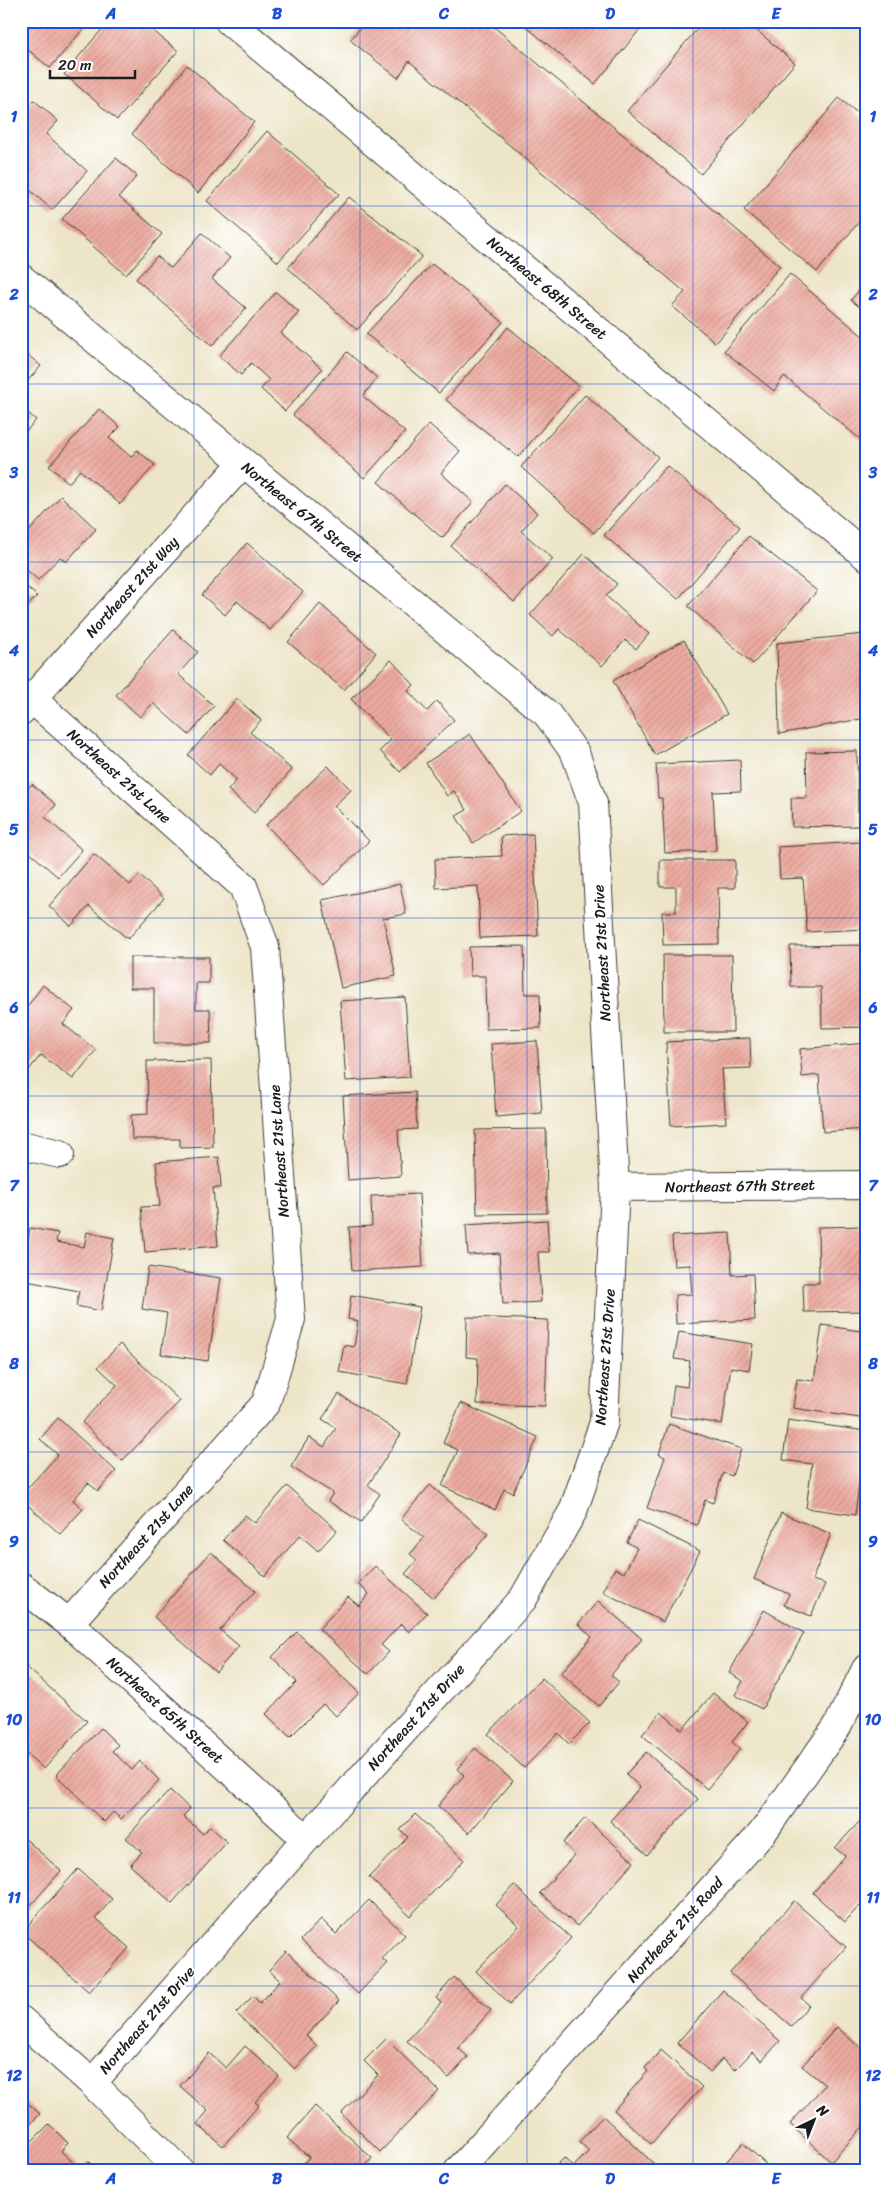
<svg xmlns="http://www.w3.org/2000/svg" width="887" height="2192" font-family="Sriracha,sans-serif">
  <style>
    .building { fill: url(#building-hatch) }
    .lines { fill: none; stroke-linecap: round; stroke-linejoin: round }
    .street-casing { stroke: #3b3a36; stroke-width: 30 }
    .street { stroke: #fff; stroke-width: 28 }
    .grid { fill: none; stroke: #1d4ed8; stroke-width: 1; stroke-opacity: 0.55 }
    .labels { text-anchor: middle; stroke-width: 4; stroke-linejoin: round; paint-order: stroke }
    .street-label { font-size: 15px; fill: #1c1c1c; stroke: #fff }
    .neatline { fill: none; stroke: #1d4ed8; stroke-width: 2 }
    .grid-label { font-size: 16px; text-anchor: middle; font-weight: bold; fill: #1d4ed8 }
  </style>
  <defs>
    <pattern id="building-hatch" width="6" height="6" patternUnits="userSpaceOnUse" patternTransform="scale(1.25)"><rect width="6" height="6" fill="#ecaa9f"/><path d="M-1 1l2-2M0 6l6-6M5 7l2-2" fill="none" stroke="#ca9288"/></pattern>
  </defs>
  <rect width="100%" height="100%" fill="#fff"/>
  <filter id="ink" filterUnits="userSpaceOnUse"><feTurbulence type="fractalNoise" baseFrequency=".02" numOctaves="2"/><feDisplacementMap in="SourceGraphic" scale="10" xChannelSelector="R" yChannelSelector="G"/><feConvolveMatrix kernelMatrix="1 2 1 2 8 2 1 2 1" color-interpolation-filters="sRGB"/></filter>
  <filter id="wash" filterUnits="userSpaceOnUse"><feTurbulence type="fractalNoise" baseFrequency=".0096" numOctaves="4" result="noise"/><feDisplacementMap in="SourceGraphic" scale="20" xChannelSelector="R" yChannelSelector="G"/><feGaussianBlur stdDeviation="1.12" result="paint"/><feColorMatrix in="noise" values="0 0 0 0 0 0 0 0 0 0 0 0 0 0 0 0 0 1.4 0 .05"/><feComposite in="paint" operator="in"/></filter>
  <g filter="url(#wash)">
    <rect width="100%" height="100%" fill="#ede5c8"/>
    <g id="blocks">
      <path class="building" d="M21 21H90L50 68 21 44Z
        M109 21H141L178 51 117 120 64 74Z
        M366 21H487L780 266 716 343 672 306 685 292 409 61 398 78 350 40Z
        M525 21H647L595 84 523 24Z
        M704 21H746L795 63 701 174 627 111Z
        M187 65 254 122 198 193 132 134Z
        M839 98 866 120V214L817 272 744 210Z
        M34 100 58 121 46 134 87 171 52 210 21 182V114Z
        M267 131 339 194 278 262 207 201Z
        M116 158 137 176 119 197 162 234 126 275 62 219Z
        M349 197 422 256 357 330 288 268Z
        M202 233 230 258 212 279 246 308 212 346 136 279 157 256 171 268Z
        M432 264 503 322 439 393 366 334Z
        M790 274 866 339V444L784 376 774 391 724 351Z
        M866 282V312L851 300Z
        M276 292 299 312 281 333 322 369 285 411 261 389 269 380 251 363 241 375 219 356Z
        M508 327 579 386 518 457 446 400Z
        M21 349 41 366 21 388Z
        M347 352 377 378 363 396 405 432 364 478 293 415Z
        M585 395 658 457 594 533 521 467Z
        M21 407 36 420 21 437Z
        M99 409 120 427 109 438 131 457 137 450 155 465 120 504 80 470 69 483 49 466Z
        M429 424 460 451 441 473 473 502 442 538 378 482Z
        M667 466 740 527 678 599 604 535Z
        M505 484 537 513 521 531 553 559 514 602 451 546Z
        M61 496 96 529 66 562 60 557 38 580 21 565V540Z
        M749 536 817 591 753 664 688 606Z
        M247 543 303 592 270 630 237 601 225 615 202 595Z
        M584 554 617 584 606 596 649 634 636 649 625 640 602 666 559 629 553 636 530 615Z
        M21 582 37 596 21 613Z
        M320 604 376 653 344 690 288 642Z
        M173 630 198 652 178 674 214 706 189 735 153 703 140 717 116 695Z
        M864 634 866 718 779 734 777 643Z
        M684 640 727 714 655 755 613 681Z
        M391 660 414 685 408 691 427 711 437 701 454 720 400 772 380 751 391 740 351 699Z
        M237 699 261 720 250 732 292 770 254 813 228 790 237 780 219 764 210 775 188 755Z
        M470 734 521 811 473 843 456 816 467 810 454 791 447 796 426 763Z
        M857 751 858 826 792 827 791 798H807L806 752Z
        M740 760 741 791 713 792 716 851 665 853 662 798H658L656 764Z
        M328 766 351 790 334 806 369 841 324 885 266 825Z
        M32 784 56 805 45 817 82 850 58 877 21 845V796Z
        M533 834 538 936 480 938 478 886 436 888 435 859 502 856 501 836Z
        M860 842 865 929 807 932 803 878 780 879 778 847Z
        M94 854 130 885 139 875 164 898 128 939 89 906 71 926 49 906Z
        M660 860H735V888H718L719 944 663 945 662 912H676V887H660Z
        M400 884 406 914 383 918 396 976 341 988 322 900Z
        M866 945V1027L822 1028 821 987H791L790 946Z
        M524 946 525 994H540L541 1028 486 1029 485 976H470L469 947Z
        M663 955H732L733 1032H664Z
        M130 957H209V983H196V1009H210L211 1043H154V988H130Z
        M43 985 74 1010 63 1024 96 1050 73 1079 41 1055 24 1076 21 1074V1003L27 1007Z
        M405 997 410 1077 346 1081 340 1001Z
        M750 1038 751 1068 722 1069 726 1123 671 1126 666 1042Z
        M537 1041 542 1113 496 1117 491 1044Z
        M866 1043V1129L823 1132 819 1075 802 1077 800 1049Z
        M211 1060 213 1147 180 1148V1139H132L131 1115 148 1114 147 1061Z
        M415 1092 417 1129 398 1130 401 1176 348 1180 343 1096Z
        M546 1129 547 1213 477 1214 475 1130Z
        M219 1157 221 1188H213L218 1246 145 1252 141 1207 160 1206 156 1162Z
        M419 1194 423 1267 352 1271 349 1227 372 1226 371 1196Z
        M547 1220 549 1252H538L541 1302 503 1304 499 1253 468 1255 466 1225Z
        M866 1226V1259H862L863 1284H866V1311L804 1312 803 1283H819L818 1227Z
        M30 1228 58 1233 56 1242 84 1247 87 1232 114 1238 101 1311 76 1306 79 1291 21 1280Z
        M730 1233 732 1275 753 1274 755 1320 676 1324 675 1295 692 1294 690 1265 674 1266 672 1236Z
        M148 1267 221 1278 208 1361 161 1354 167 1313 142 1309Z
        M351 1295 420 1307 407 1384 339 1372 344 1345 354 1347 358 1321 348 1319Z
        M467 1317 548 1320 545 1406 477 1404 478 1358 466 1357Z
        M822 1325 866 1332V1419L793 1408 797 1379 814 1381Z
        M679 1332 753 1344 749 1370 731 1367 722 1424 670 1416 674 1385 687 1387 690 1361 674 1359Z
        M120 1344 180 1401 122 1461 82 1422 117 1385 98 1367Z
        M339 1394 401 1434 368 1485 380 1494 361 1522 328 1501 333 1493 291 1467 309 1437 324 1447 336 1428 322 1419Z
        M461 1403 538 1437 513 1493 504 1489 495 1510 442 1486 458 1450 443 1443Z
        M58 1418 116 1471 98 1491 88 1483 73 1500 83 1509 60 1534 21 1499V1495L58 1455 40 1439Z
        M788 1420 866 1431 855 1515 806 1508 812 1464 783 1460Z
        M669 1424 741 1449 732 1476 723 1473 713 1503 705 1500 697 1525 647 1508 665 1457 659 1454Z
        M430 1485 488 1534 434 1598 405 1574 417 1560 410 1554 424 1538 401 1519Z
        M287 1486 337 1530 318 1551 300 1535 265 1576 223 1540 245 1515 255 1523Z
        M781 1513 831 1534 812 1580 825 1584 811 1616 784 1605 789 1594 754 1579Z
        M638 1520 700 1551 663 1622 603 1592 615 1568 624 1573 637 1548 627 1542Z
        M211 1552 255 1591 220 1630 239 1646 216 1672 154 1617Z
        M375 1566 427 1613 409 1632 401 1624 381 1645 389 1652 368 1674 319 1629 348 1597 359 1606 369 1594 358 1584Z
        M598 1601 642 1639 611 1675 619 1682 599 1706 561 1673 592 1637 578 1624Z
        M764 1610 804 1633 762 1709 735 1695 743 1681 729 1673Z
        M297 1632 359 1693 336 1716 323 1704 290 1737 266 1714 297 1682 272 1657Z
        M21 1662 87 1721 44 1769 21 1749Z
        M542 1678 590 1723 569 1744 558 1733 524 1768 488 1734Z
        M713 1693 748 1722 732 1742 740 1749 707 1789 642 1735 661 1712 682 1730Z
        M101 1728 118 1745 112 1751 132 1770 140 1761 159 1780 121 1819 113 1812 104 1822 56 1775Z
        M475 1748 513 1781 469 1833 438 1806 464 1775 457 1769Z
        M646 1752 698 1799 647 1855 610 1821 640 1787 626 1774Z
        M170 1790 190 1809 183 1816 203 1834 210 1826 227 1842 172 1903 130 1865 142 1852 126 1838Z
        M415 1814 464 1860 410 1916 369 1877 408 1837 400 1830Z
        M585 1818 634 1862 577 1926 540 1893 575 1854 563 1843Z
        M860 1821 866 1826V1898L845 1922 813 1893 845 1856 835 1848Z
        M21 1835 61 1871 21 1916Z
        M78 1869 112 1899 96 1918 129 1948 89 1992 22 1932Z
        M514 1885 571 1938 510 2004 476 1971 519 1926 496 1905Z
        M369 1900 405 1935 382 1959 387 1963 358 1994 301 1940 321 1919 336 1934Z
        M794 1901 846 1947 801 1998 809 2005 791 2026 730 1973Z
        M286 1951 339 2001 306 2036 317 2046 295 2069 236 2013 253 1996 260 2003 280 1981 269 1970Z
        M454 1977 491 2010 458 2048 468 2057 449 2078 407 2041 441 2003 436 1998Z
        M723 1990 780 2041 762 2061 752 2052 735 2070 722 2059 710 2072 677 2043Z
        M837 2027 866 2053V2123L831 2162 790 2124 825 2085 802 2066Z
        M386 2039 439 2091 380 2152 341 2113 378 2075 364 2061Z
        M245 2046 279 2076 255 2102 259 2105 223 2146 197 2124 208 2111 180 2086 209 2053 226 2068Z
        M661 2050 702 2087 651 2144 614 2110 648 2071 645 2068Z
        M21 2097 40 2114 21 2134Z
        M315 2106 372 2158 361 2171H297L309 2157 287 2138Z
        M603 2116 654 2164 647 2171H551L564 2158 573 2167 589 2151 579 2142Z
        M49 2124 68 2143 61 2151 81 2170 89 2162 98 2171H21V2152Z
        M743 2143 773 2171H718Z"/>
    </g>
  </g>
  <g filter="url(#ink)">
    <use href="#blocks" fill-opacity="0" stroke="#3b3a36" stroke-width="1"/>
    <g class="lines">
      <g class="street-casing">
        <path id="street" d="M229 21 866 556
          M21 278 547 714 575 753 593 803 615 1187 604 1422 573 1511 523 1599 306 1839 92 2083
          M32 699 243 886 265 947 291 1319 266 1403 69 1623
          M21 711 243 463
          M21 1145 60 1154
          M615 1187 866 1185
          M21 1586 69 1623 306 1839
          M21 2020 92 2083 180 2171
          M458 2171 763 1832 837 1727 866 1669"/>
      </g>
      <use href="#street" class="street"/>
    </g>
  </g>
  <path class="grid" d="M194 21V2171M360 21V2171M527 21V2171M693 21V2171M21 206H866M21 384H866M21 562H866M21 740H866M21 918H866M21 1096H866M21 1274H866M21 1452H866M21 1630H866M21 1808H866M21 1986H866"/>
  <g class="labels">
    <g class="street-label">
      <text transform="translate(547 288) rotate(40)" y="5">Northeast 68th Street</text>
      <text transform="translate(302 512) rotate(39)" y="5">Northeast 67th Street</text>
      <text transform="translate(132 587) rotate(-48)" y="5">Northeast 21st Way</text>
      <text transform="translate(119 776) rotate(42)" y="5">Northeast 21st Lane</text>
      <text transform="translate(602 953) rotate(-93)" y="5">Northeast 21st Drive</text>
      <text transform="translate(279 1151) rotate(-94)" y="5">Northeast 21st Lane</text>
      <text transform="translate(740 1186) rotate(-1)" y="5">Northeast 67th Street</text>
      <text transform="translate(605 1357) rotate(-86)" y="5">Northeast 21st Drive</text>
      <text transform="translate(146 1536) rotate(-48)" y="5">Northeast 21st Lane</text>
      <text transform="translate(165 1710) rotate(42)" y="5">Northeast 65th Street</text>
      <text transform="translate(416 1717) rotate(-48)" y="5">Northeast 21st Drive</text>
      <text transform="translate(675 1930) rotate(-48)" y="5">Northeast 21st Road</text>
      <text transform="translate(147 2020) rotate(-49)" y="5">Northeast 21st Drive</text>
    </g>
  </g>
  <rect width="887" height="2192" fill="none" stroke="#fff" stroke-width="55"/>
  <g transform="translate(814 2120) rotate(43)" stroke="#ffffff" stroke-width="4" paint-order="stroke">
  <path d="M0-4L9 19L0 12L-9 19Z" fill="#1c1c1c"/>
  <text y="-8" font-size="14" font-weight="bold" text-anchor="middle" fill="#1c1c1c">N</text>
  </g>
  <path d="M50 70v8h85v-8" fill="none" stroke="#1c1c1c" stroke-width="2.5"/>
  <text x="58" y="70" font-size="15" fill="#1c1c1c" stroke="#ffffff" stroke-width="4" paint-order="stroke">20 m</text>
  <rect x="28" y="28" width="832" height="2136" class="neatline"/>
  <g class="grid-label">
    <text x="111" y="19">A</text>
    <text x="277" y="19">B</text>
    <text x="444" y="19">C</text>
    <text x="610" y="19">D</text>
    <text x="776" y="19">E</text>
    <text x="14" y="122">1</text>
    <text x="873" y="122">1</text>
    <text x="14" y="300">2</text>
    <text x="873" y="300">2</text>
    <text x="14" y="478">3</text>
    <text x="873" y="478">3</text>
    <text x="14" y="656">4</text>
    <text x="873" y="656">4</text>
    <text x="14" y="835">5</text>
    <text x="873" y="835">5</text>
    <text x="14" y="1013">6</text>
    <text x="873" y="1013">6</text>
    <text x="14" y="1191">7</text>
    <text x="873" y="1191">7</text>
    <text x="14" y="1369">8</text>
    <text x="873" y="1369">8</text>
    <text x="14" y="1547">9</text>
    <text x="873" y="1547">9</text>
    <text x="14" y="1725">10</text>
    <text x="873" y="1725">10</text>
    <text x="14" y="1903">11</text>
    <text x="873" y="1903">11</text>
    <text x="14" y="2081">12</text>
    <text x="873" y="2081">12</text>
    <text x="111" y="2184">A</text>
    <text x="277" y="2184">B</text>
    <text x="444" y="2184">C</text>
    <text x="610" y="2184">D</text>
    <text x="776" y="2184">E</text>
  </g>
</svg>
